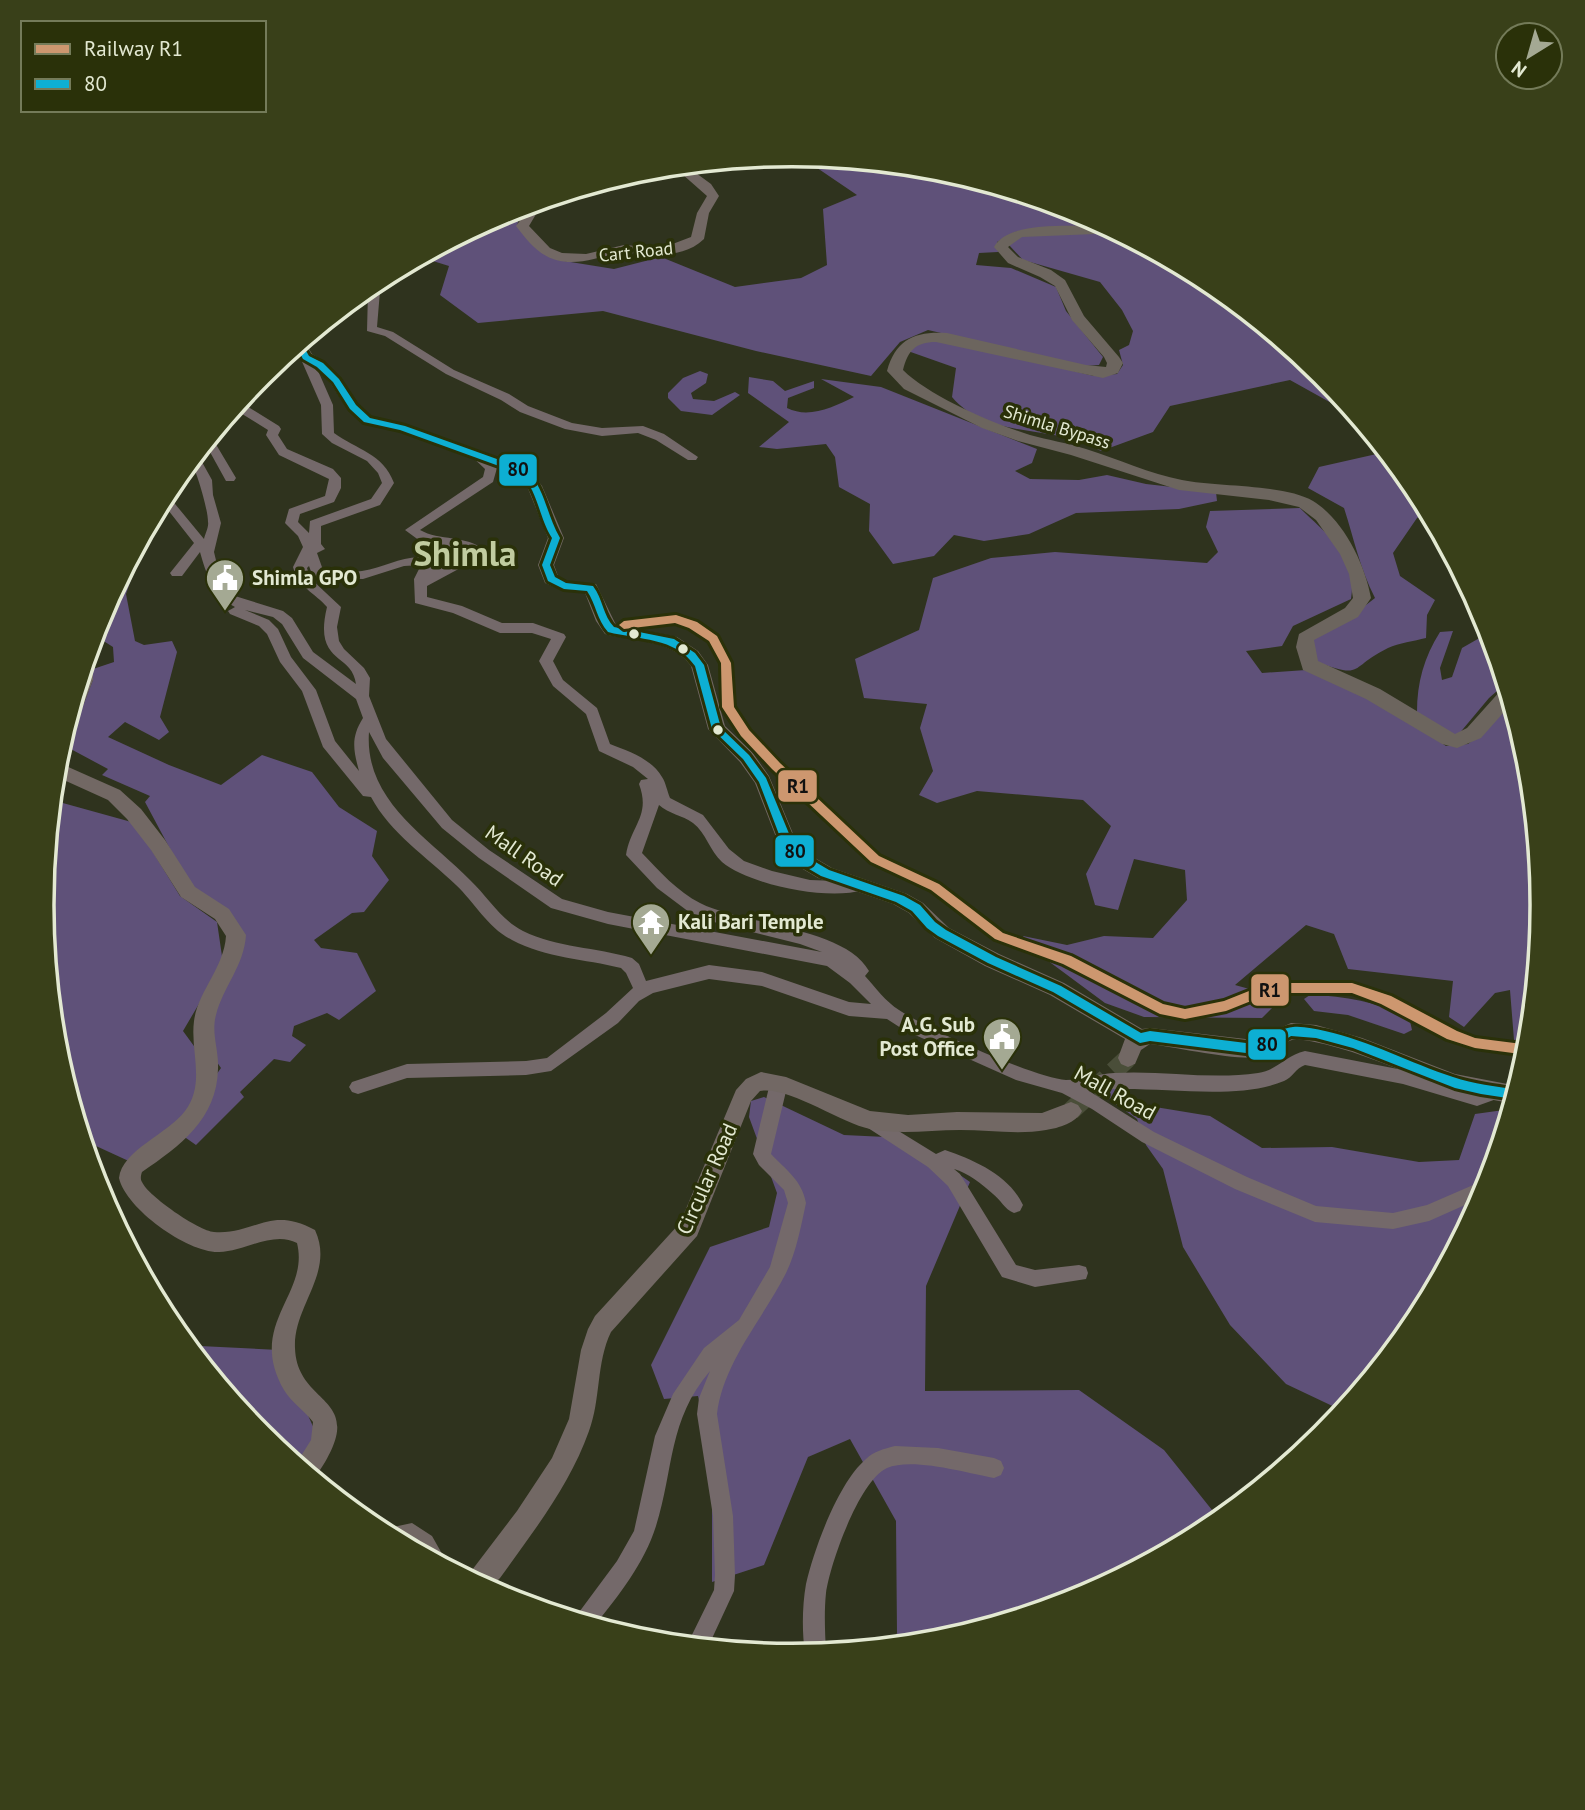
<svg xmlns="http://www.w3.org/2000/svg" width="1585" height="1810" font-family="'PT Sans',sans-serif">
  <style>
    .green { fill: #5f5179 }
    .lines { fill: none; stroke-linecap: round; stroke-linejoin: round }
    .major-tunnel { stroke: #4a4e39; stroke-width: 19; stroke-dasharray: 19 10; stroke-linecap: butt }
    .minor { fill: #74696a; fill-rule: evenodd }
    .major { fill: #726864; fill-rule: evenodd }
    .highway { fill: #6c655e; fill-rule: evenodd }
    .bus-1-casing { stroke: #2a3109; stroke-width: 6 }
    .bus-1 { fill: #0dafd3; fill-rule: evenodd }
    .rail-1-casing { stroke: #2a3109; stroke-width: 6 }
    .rail-1 { fill: #cd976f; fill-rule: evenodd }
    .bus-dot { fill: #e3e9d2; stroke: #2a3109; stroke-width: 2.5 }
    .labels { text-anchor: middle; stroke-width: 7; stroke-linejoin: round; paint-order: stroke }
    .far-street-label { font-size: 18px; fill: #e3e9d2; stroke: #2a3109 }
    .poi-label { font-size: 21px; font-weight: bold; fill: #e3e9d2; stroke: #2a3109; text-anchor: start }
    .street-label { font-size: 21px; fill: #e3e9d2; stroke: #2a3109 }
    .town-label { font-size: 35px; font-weight: bold; fill: #c1cca0; stroke: #2a3109 }
    .rim { fill: none; stroke: #e3e9d2; stroke-width: 3.5 }
    .line-badge { stroke: #2a3109; stroke-width: 2.5 }
    .pale-badge-label { font-size: 19px; text-anchor: middle; font-weight: bold; fill: #111 }
  </style>
  <rect width="100%" height="100%" fill="#2f331e"/>
  <path class="green" d="M798 155 926 168 979 186 984 183 1080 212 1109 227 1015 232 997 242 998 252 979 253 976 265 1011 268 1056 287 1066 311 1103 357 1099 365 1084 366 928 330 900 342 871 376 756 351 603 311 478 323 440 295 449 266 420 257 506 211 522 206 517 226 558 260 614 269 661 257 735 287 801 278 827 265 823 209 857 195Z
    M1049 233H1120L1210 281 1323 375 1360 419 1290 380 1170 406 1153 432 1101 451C1093 447 1085 442 1076 440 1034 428 982 433 952 397L956 368 905 350 921 341 947 340 1094 376 1117 374 1123 365 1119 350 1129 345 1133 331 1122 310 1100 282 1023 260 1009 245 1020 236Z
    M700 371 708 374 706 383 691 393 693 399 714 401 735 392 740 395 712 415 681 411 668 398V393L683 378Z
    M749 377 773 381 785 391 814 381V388L788 398 787 408C809 419 833 407 854 397L821 379 881 387 1037 449 1032 463 1015 471 1030 479 1079 480 1107 475 1146 484 1216 492 1217 501 1179 509 1076 513 1029 534 984 541 954 535 934 556 893 564 869 531 870 504 839 487 835 457 826 444 777 449 759 447 789 422 748 393Z
    M1370 432 1417 488 1429 511 1417 518 1393 553 1400 576 1435 600 1427 615 1426 638C1414 641 1399 643 1388 648 1347 668 1366 680 1314 661L1301 634 1348 619 1375 598C1360 569 1354 539 1344 508L1308 488 1319 467 1381 453Z
    M1300 508C1328 536 1358 555 1351 599L1293 626 1282 646 1246 651 1262 673 1306 670 1363 689 1446 746 1468 744 1486 729 1511 700 1529 759 1543 905 1530 1038 1514 1040 1510 990 1495 993 1464 1027 1449 1017 1453 981 1348 969 1334 934 1306 925 1235 985 1282 998 1262 1018 1144 1017 1105 1003 1028 946 1023 936 1067 945 1104 936 1153 938 1187 900 1185 870 1134 859 1118 910 1095 905 1086 874 1111 826 1083 800 977 791 937 803 919 795 933 771 920 728 927 704 864 698 855 659 919 630 933 578 991 558 1055 552 1207 563 1218 552 1206 527 1210 511Z
    M128 564 132 577 126 594 135 641 144 645 172 641 177 652 160 717 169 732 159 740 125 722 108 737 169 765 221 785 262 755 312 772 339 807 377 831 372 856 389 880 364 912 352 913 314 940 321 948 357 953 376 991 339 1020 327 1013 294 1026 292 1036 306 1045 290 1062 274 1059 240 1092 244 1097 196 1145 176 1131 133 1163 83 1140 56 1051 42 905 52 800 135 823 180 896 217 922 223 963 183 1031 210 1068 181 1124 221 1068 195 1031 235 959 232 919 192 890 145 802 150 796 102 775 108 769 67 747 93 680V669L114 662 113 647 102 640 107 626 96 628Z
    M1453 631 1440 668 1442 680 1452 677 1462 648 1490 632 1506 683 1489 698 1458 735H1448L1417 712C1417 683 1424 657 1440 632Z
    M1310 995C1346 996 1376 1002 1409 1017L1412 1030 1404 1034 1348 1015 1314 1011 1304 999Z
    M1122 1083 1137 1104 1210 1116 1262 1148 1332 1147 1419 1162 1459 1160 1475 1114 1511 1109 1486 1193 1416 1322 1343 1411 1286 1384 1230 1325 1183 1247 1163 1169 1146 1145 1137 1119 1113 1102 1100 1088Z
    M764 1097 844 1135 907 1138 970 1182 926 1286 925 1391 1079 1390 1164 1450 1220 1520 1209 1529 1079 1599 939 1641 891 1646 897 1633 896 1521 850 1439 808 1457 764 1565 712 1582V1458L698 1396 664 1399 651 1365 710 1247 769 1227 777 1193 749 1117 751 1101Z
    M162 1309 200 1346 279 1350 315 1431 305 1471 262 1435 168 1322Z"/>
  <g class="lines">
    <path class="major-tunnel" d="M1071 1111 1128 1058"/>
    <path class="minor" d="M372 284 380 291 377 327 393 332 454 370 509 394 528 406 572 423 602 428 643 426 664 434 698 457 696 460H688L656 440 638 433 602 436 565 429 520 412 501 400 446 374 385 336 367 331 368 292 365 289Z
      M306 354 312 357 333 405 334 433C357 450 383 453 394 483L380 505 321 526V544L325 549 317 553 323 570C336 570 350 573 362 571 388 567 406 552 433 559L435 569 469 552 420 541 405 530 483 477 485 469 468 453 470 450H478L497 468 493 482 420 530C439 541 467 535 484 550L479 558 427 586V597L462 606 502 623H533L564 634 566 637 553 661 563 680 597 708 610 744C628 751 652 759 662 777 666 783 667 791 670 798L703 815 729 849 744 861 772 871 810 880 863 882 865 886 863 890C828 901 750 885 722 862 710 851 706 833 693 823 682 815 669 814 659 805L642 853C659 871 678 892 700 903 743 925 845 927 869 971L865 976C875 987 886 1002 899 1010 927 1029 1035 1078 1066 1080 1082 1080 1098 1074 1114 1073 1162 1070 1210 1080 1258 1073 1278 1070 1286 1055 1305 1051L1403 1070 1477 1092 1496 1085 1502 1087 1505 1092 1502 1097 1477 1106 1403 1084 1305 1065C1296 1068 1292 1078 1284 1081 1232 1103 1147 1083 1089 1091L1154 1132 1247 1177 1316 1206 1393 1213 1427 1205 1487 1179 1490 1180 1483 1197 1429 1221 1393 1229 1315 1222 1235 1189 1142 1142 1092 1109 1062 1093 1016 1080 904 1030 887 1019 849 1016 762 986 709 979 653 993 639 1001 618 1023 551 1071 526 1075 407 1078 358 1094 352 1092 349 1087 352 1082 407 1064 526 1061 547 1058 606 1013 633 988 626 973 621 968C585 959 546 958 512 940 488 928 475 903 456 885 427 857 390 833 371 797L363 796 323 747 302 691 280 662 267 634 259 626 230 614 228 611 235 607C213 596 206 573 200 552L182 576H172L170 573 194 543 161 501 166 493 204 539C205 534 209 527 208 522 208 509 197 473 191 461L197 453 212 480 213 495 221 523 214 552 220 577 235 596 283 611 292 618 313 652 356 684C352 652 313 665 327 607 315 593 298 587 293 567L303 547 298 536 285 523 289 509 325 496 329 479 279 455 266 435 268 430 234 409 240 402 279 426 281 429 278 435 287 449 333 469 341 478V488L334 502 300 514 298 522 309 533 310 521 371 499 382 483 378 473 367 461 332 443 322 434 321 405 300 357ZM421 565 414 579 415 603 453 613 500 633H532L551 639 539 661 553 686 586 714 599 751 633 767 648 779 641 780 639 784C651 816 631 825 626 855L657 888 689 912 717 923 800 944 822 952 608 912 562 899 489 850 452 820 386 739 369 696 370 678 364 668 344 649 339 641 337 627 341 607 310 578 307 568 309 566 313 577 318 578 363 579 404 566ZM245 610 273 617 282 624 303 658 356 699 363 718C351 737 353 749 359 771L335 741 316 690 291 657 278 629 269 620ZM369 732 383 758 442 828 479 858 551 908 608 924 827 966 850 983 871 1004 849 1002 762 972 709 965 646 981 639 964 632 958C596 947 557 948 523 931 501 920 488 897 470 880 428 837 364 801 369 732Z
      M211 436 236 478 234 481H226L205 443Z
      M779 1076 785 1078 788 1083 771 1154C786 1170 802 1180 806 1203 801 1226 796 1254 785 1275 762 1320 723 1363 717 1414L733 1516 735 1575 734 1591 708 1647 687 1645 714 1590 715 1575 713 1516 697 1414 699 1398 710 1371C668 1420 674 1469 656 1526 644 1564 619 1595 595 1625L574 1619 617 1561 634 1531 655 1436 673 1394 704 1348 739 1320 770 1267 788 1203 784 1190 759 1165 753 1154 770 1083 773 1078Z
      M871 1114 936 1154 945 1150C974 1160 1009 1175 1023 1205L1020 1211 1014 1213C1004 1209 1001 1200 993 1194 982 1184 968 1173 954 1169L960 1174 1016 1265 1035 1270 1079 1265 1086 1267 1088 1273 1086 1279 1035 1287 1002 1277 948 1186 928 1167 865 1126 862 1121 865 1116Z
      M895 1446 938 1448 994 1458 1001 1461 1004 1468 1001 1475 994 1478C967 1473 912 1457 887 1468 859 1481 830 1564 826 1593 824 1612 825 1632 826 1652L805 1654C802 1632 802 1607 806 1584 814 1549 838 1483 866 1459 874 1451 884 1449 895 1446Z"/>
    <path class="major" d="M685 165 711 184 719 196 709 213 704 239C682 260 653 253 626 253 602 254 581 267 556 260 538 255 527 240 516 226L532 204 545 199 529 226 550 248 562 253 586 254 624 245 662 248 691 237 697 213 707 196 673 166Z
      M304 341 312 354 325 362 341 378 358 404 372 417 407 425 529 469 542 486 564 538 554 565 558 576 567 581 596 584 616 625 677 637 698 651 708 665 725 726 752 752 769 776 794 836 815 858 832 868 907 894 923 903 949 928 999 954 1064 983 1142 1029 1150 1028 1254 1040 1291 1023 1316 1025 1362 1038 1455 1074 1518 1086 1513 1103C1437 1095 1373 1049 1297 1039 1283 1040 1273 1054 1258 1057 1238 1061 1174 1047 1150 1044L1141 1050 1135 1064 1128 1067 1121 1064 1118 1058 1125 1039 1050 995 985 966 935 938 909 913 893 904 818 878 801 868 785 854 776 837 755 783 740 762 708 729 691 666C672 639 634 642 605 634L596 621 585 593 564 591 545 583 538 565 548 538 527 486 519 475 398 431 362 423 348 410 331 384 315 368 301 360 294 348Z
      M86 663 93 668V680L76 724 73 728 67 730Z
      M58 752 66 758V766L120 790 141 809 165 840 195 887 229 909 246 935C244 966 223 987 216 1015 211 1033 219 1050 218 1069 217 1119 180 1146 142 1172 141 1175 140 1179 142 1182 148 1196 199 1231 214 1232 255 1235 269 1205 315 1230 335 1273 293 1306 295 1348 297 1410 375 1393 314 1479L296 1464 311 1440 313 1422C305 1411 292 1403 284 1390 246 1324 310 1295 297 1243 273 1230 244 1252 219 1252 188 1253 126 1209 119 1178 122 1150 168 1134 185 1111 206 1083 190 1052 194 1021 198 991 224 968 226 936L215 919 181 897 151 850 127 819 108 800 55 776Z
      M761 1072 786 1077 870 1111 908 1115 957 1112 1042 1113 1071 1102 1078 1105 1082 1111C1076 1123 1059 1128 1046 1130 1019 1135 988 1130 960 1130 930 1130 900 1135 870 1129 840 1123 789 1086 760 1091L751 1101 697 1236 611 1332C596 1363 601 1399 589 1431 570 1485 533 1532 500 1578L489 1589 466 1578 517 1511 552 1458 569 1419 581 1350 588 1329 595 1316 680 1223 736 1090 746 1079Z
      M412 1523 432 1536 445 1559 442 1565 383 1533 384 1529Z"/>
    <path class="highway" d="M1107 226 1119 233 1022 237 1008 247 1018 257 1051 270 1065 280 1084 316 1119 357 1123 363 1118 373 1103 378 936 342C915 342 908 351 903 370 929 396 994 424 1030 435 1048 440 1068 443 1086 449 1118 459 1150 474 1182 480 1216 487 1285 484 1313 501 1343 519 1365 564 1371 598L1358 617 1314 640 1318 661 1380 689 1455 734 1467 728 1502 689 1507 688 1512 703 1481 738 1457 748 1442 744 1366 699 1303 670 1296 647 1299 634 1345 608 1353 598 1349 574 1340 554 1316 520 1299 507 1269 500 1179 490 1071 455 1018 441 982 428 904 389 887 371C896 339 915 331 947 333L1086 365 1106 367 1107 363 1104 357 1072 320 1055 286 1040 277 1008 263 994 247C1009 219 1078 227 1107 226Z"/>
    <g class="bus-1-casing">
      <path id="bus-1" d="M301 342 309 356 323 363 339 379 356 405 370 418 405 426 527 470C545 489 547 516 560 538L550 565 555 577 566 583 593 586C603 599 603 616 614 627L674 639 695 653 704 665 721 728 749 755 766 778 790 836 796 846 812 860 829 870 904 896 920 905 935 922 946 930 996 957 1061 986 1141 1033 1150 1031 1254 1044C1268 1041 1278 1028 1293 1027 1303 1026 1315 1029 1325 1031 1370 1041 1410 1063 1453 1077 1474 1084 1495 1086 1517 1090L1514 1099 1481 1094 1455 1088 1353 1048 1316 1038 1291 1036 1270 1049 1254 1054 1150 1041 1140 1043 1053 992 988 963 938 936 927 928 912 911 896 902 821 876 804 866 788 852 780 837 759 782 743 759 712 729 695 666C675 637 639 640 608 632 597 620 596 604 587 591L564 589 548 581 542 565 552 538C539 518 538 491 521 474L400 430 364 422 350 409 333 382 317 367 303 359 296 346Z"/>
    </g>
    <use href="#bus-1" class="bus-1"/>
    <g class="rail-1-casing">
      <path id="rail-1" d="M676 615 697 622 717 636 731 663 734 707 749 730 780 763 879 856 939 884 1003 933 1071 956 1163 1004 1185 1009 1224 1001 1259 987 1283 983H1352L1391 996 1457 1031 1475 1038 1529 1045 1527 1055 1475 1048 1447 1039 1381 1004 1352 993H1283L1261 997 1226 1011 1185 1019 1160 1014 1063 964 995 939 931 890 871 862 772 769 741 736 722 707 721 663 709 641 689 628 675 623 624 629 619 625 624 621Z"/>
    </g>
    <use href="#rail-1" class="rail-1"/>
  </g>
  <defs>
    <g id="civic-pin" transform="scale(2.0125)"><path d="M0 17L-7.5 6A9.5 9.5 0 1 1 7.5 6Z" fill="#a4a993" stroke="#2a3109"/><path d="M-.6-6.5H3V-4.5H.6V-3L4-1V1h2V6H-6V1h2V-1L-.6-3ZM-1.2 2.5V6h2.4V2.5Z" fill="#fff"/></g>
    <g id="temple-pin" transform="scale(2.0125)"><path d="M0 17L-7.5 6A9.5 9.5 0 1 1 7.5 6Z" fill="#a4a993" stroke="#2a3109"/><path d="M0-6L5-2H3V0L6.5 2.5H4V6H1.5V3h-3V6H-4V2.5H-6.5L-3 0V-2H-5Z" fill="#fff"/></g>
  </defs>
  <g fill-rule="evenodd">
    <use href="#civic-pin" x="225" y="578"/>
    <use href="#temple-pin" x="651" y="922"/>
    <use href="#civic-pin" x="1002" y="1037"/>
  </g>
  <g class="bus-dot">
    <circle cx="634" cy="634" r="6"/>
    <circle cx="683" cy="649" r="6"/>
    <circle cx="718" cy="730" r="6"/>
  </g>
  <g class="labels">
    <g class="far-street-label">
      <text transform="translate(636 252) rotate(-6)" y="6">Cart Road</text>
      <text transform="translate(1057 427) rotate(17)" y="6">Shimla Bypass</text>
    </g>
    <g class="poi-label">
      <text x="252" y="585">Shimla GPO</text>
      <text x="678" y="929">Kali Bari Temple</text>
      <text x="975" y="1032" text-anchor="end">A.G. Sub<tspan x="975" dy="24">Post Office</tspan></text>
    </g>
    <g class="street-label">
      <text transform="translate(524 856) rotate(35)" y="7">Mall Road</text>
      <text transform="translate(1115 1093) rotate(29)" y="7">Mall Road</text>
      <text transform="translate(707 1179) rotate(-66)" y="7">Circular Road</text>
    </g>
    <g class="town-label">
      <text x="465" y="566">Shimla</text>
    </g>
  </g>
  <path d="M0 0H1585V1810H0ZM54 905a738 738 0 1 1 1476 0a738 738 0 1 1-1476 0Z" fill="#394019" fill-rule="evenodd"/>
  <path class="rim" d="M54 905a738 738 0 1 1 1476 0a738 738 0 1 1-1476 0Z"/>
  <g class="line-badge">
    <rect x="498" y="453" width="40" height="34" rx="7" fill="#0dafd3"/>
    <rect x="777" y="769" width="41" height="34" rx="7" fill="#cd976f"/>
    <rect x="774" y="834" width="41" height="34" rx="7" fill="#0dafd3"/>
    <rect x="1250" y="973" width="40" height="34" rx="7" fill="#cd976f"/>
    <rect x="1247" y="1028" width="40" height="33" rx="7" fill="#0dafd3"/>
  </g>
  <g class="pale-badge-label">
    <text x="518" y="476">80</text>
    <text x="798" y="793">R1</text>
    <text x="795" y="858">80</text>
    <text x="1270" y="997">R1</text>
    <text x="1267" y="1051">80</text>
  </g>
  <rect x="21" y="21" width="245" height="91" fill="#2a3109" stroke="#747b59" stroke-width="2"/>
  <rect x="35" y="44" width="35" height="10" fill="#cd976f" stroke="#747b59" stroke-width="2"/>
  <text x="84" y="56" font-size="21" fill="#e3e9d2">Railway R1</text>
  <rect x="35" y="79" width="35" height="10" fill="#0dafd3" stroke="#747b59" stroke-width="2"/>
  <text x="84" y="91" font-size="21" fill="#e3e9d2">80</text>
  <g transform="translate(1529 56) rotate(217)"><circle r="33" fill="#2a3109" stroke="#747b59" stroke-width="2"/>
  <path d="M0-5L12 26L0 18L-12 26Z" fill="#a4a993"/>
  <text y="-10" font-size="19" font-weight="bold" text-anchor="middle" fill="#e3e9d2">N</text>
  </g>
</svg>
